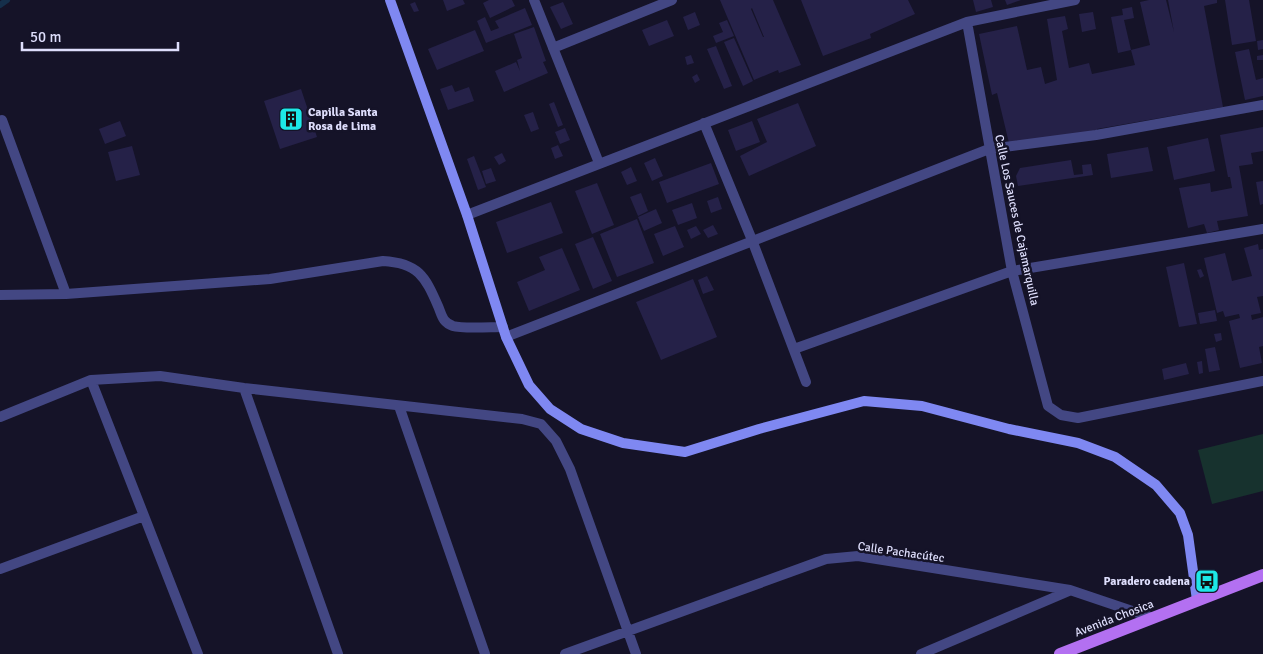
<svg xmlns="http://www.w3.org/2000/svg" width="1263" height="654" font-family="Signika,sans-serif">
  <style>
    .green { fill: #17322e }
    .lines { fill: none; stroke-linecap: round; stroke-linejoin: round }
    .stream { stroke: #152f4b; stroke-width: 6 }
    .building { fill: #252148; fill-rule: evenodd }
    .street { stroke: #434783; stroke-width: 10 }
    .secondary { stroke: #7f88f2; stroke-width: 10 }
    .primary { stroke: #b370f1; stroke-width: 12 }
    .labels { text-anchor: middle; stroke-width: 5; stroke-linejoin: round; paint-order: stroke }
    .poi-label { font-size: 12px; font-weight: bold; fill: #dedefc; stroke: #151328; text-anchor: start }
    .street-label { font-size: 12px; fill: #dedefc; stroke: #151328 }
  </style>
  <rect width="100%" height="100%" fill="#151328"/>
  <path class="green" d="M1263 434V491L1212 504 1198 450Z"/>
  <g class="lines">
    <path class="stream" d="M0 5 7 0"/>
  </g>
  <path class="building" d="M443 0H463L465 4 447 11Z
    M489 0H512L515 6 490 18 483 3Z
    M720 0H773L801 65 779 73 778 70 754 80ZM752 8 764 37H763L751 9Z
    M801 0H908L915 14 870 34 871 38 823 56Z
    M973 0H991L993 7 976 12Z
    M1005 0H1021L1007 5Z
    M1149 0H1166L1174 32 1168 0H1217V3L1204 6 1223 107 1097 129V132L1009 143 997 93 992 95 979 34 1017 26 1027 70 1041 67 1045 84 1057 80 1047 19 1065 16 1068 29 1062 31 1069 68 1089 63 1092 74 1135 65 1131 50 1118 53 1111 17 1123 15 1122 9 1132 7 1134 18 1124 20 1131 50 1150 45 1140 2Z
    M1225 0H1249L1256 41 1232 45Z
    M415 2 419 11 414 12 410 4Z
    M563 2 573 24 561 29 550 7Z
    M525 8 532 25 486 43 477 21 485 17 491 31 499 28 495 21Z
    M695 12 700 25 688 30 683 17Z
    M1093 12 1096 29 1082 32 1079 14Z
    M667 20 674 36 649 46 642 30Z
    M727 20 734 36 716 43 713 36 723 32 719 23Z
    M534 27 546 61 543 62 548 73 504 92 495 71 516 62 520 71 517 60 522 58 514 34Z
    M475 30 484 51 437 70 428 49Z
    M734 38 753 81 743 86 724 42Z
    M1263 40V49L1258 50 1257 41Z
    M716 46 732 86 724 89 707 49Z
    M1249 49 1256 80 1263 78V96L1245 100 1235 52Z
    M691 55 694 63 687 65 685 57Z
    M1263 55V60H1257V56Z
    M697 74 700 80 695 83 692 77Z
    M452 85 455 92 469 87 474 101 448 110 440 89Z
    M301 89 317 137 280 149 264 101Z
    M554 102 563 125 558 127 549 104Z
    M798 103 816 146 749 176 740 156 767 142 757 119Z
    M533 112 539 129 531 132 524 115Z
    M120 121 126 136 105 144 99 129Z
    M752 121 760 142 736 151 728 130Z
    M1263 127V151L1251 153 1253 164 1239 166 1248 216 1217 221 1219 230 1207 233 1204 224 1188 228 1179 188 1210 183 1211 192 1232 188 1230 177H1228L1220 135Z
    M565 128 570 140 560 144 555 132Z
    M1208 138 1215 171 1174 180 1167 147Z
    M558 145 563 156 555 159 551 148Z
    M132 146 140 175 116 181 108 152Z
    M1148 147 1153 171 1111 178 1107 154Z
    M502 153 506 161 499 165 494 157Z
    M474 156 486 187 478 190 467 159Z
    M655 158 663 176 652 181 644 163Z
    M1071 160 1074 175 1083 174 1082 165 1091 164 1093 175 1018 186 1016 176 1020 168Z
    M711 163 719 184 667 203 659 182Z
    M631 167 637 181 627 185 621 172Z
    M491 168 496 181 486 184 482 171Z
    M1263 181V204L1260 205 1256 182Z
    M597 183 614 225 592 234 575 191Z
    M641 193 648 211 638 216 630 197Z
    M718 197 722 209 711 213 707 201Z
    M551 202 563 233 507 253 496 222Z
    M692 203 697 218 678 225 672 210Z
    M656 209 662 223 644 231 638 217Z
    M637 219 654 263 617 277 600 234Z
    M713 225 718 234 708 238 703 230Z
    M675 226 684 247 663 256 654 234Z
    M696 226 701 234 691 239 687 230Z
    M593 237 612 281 593 289 575 244Z
    M1258 244 1259 250 1263 249V296L1257 297 1261 313 1251 315 1252 320 1263 317V346L1259 347 1262 363 1240 368 1229 321 1240 318 1239 314 1225 317 1223 311 1217 313 1204 258 1225 253 1232 281 1252 276 1244 248Z
    M562 248 580 290 529 311 517 282 545 270 539 257Z
    M1184 263 1197 324 1179 327 1166 267Z
    M1201 269 1204 276 1200 278 1197 270Z
    M707 276 714 290 703 294 698 280Z
    M693 279 717 337 661 360 636 302Z
    M1215 310 1217 321 1200 324 1198 313Z
    M1221 333 1222 340 1216 342 1214 334Z
    M1215 347 1220 370 1209 372 1205 349Z
    M1202 361 1203 373 1199 374 1197 362Z
    M1186 363 1189 374 1164 380 1162 369Z"/>
  <g class="lines">
    <path class="street" d="M534 0 599 163
      M967 22 1012 271 1048 406 1061 415 1078 418 1263 381
      M553 48 672 0
      M2 120 66 294
      M704 123 752 240 806 382
      M467 215 967 22 1075 0
      M0 295 66 294 270 279 383 261C418 263 425 276 438 306 442 315 442 322 453 326 462 329 491 327 503 327
      M506 337 989 149 1096 135 1263 105
      M794 349 1012 271 1263 229
      M91 380 198 654
      M244 388 338 654
      M399 406 485 654
      M0 417 91 380 160 376 244 388 522 419 541 424 556 441 570 469 636 654
      M0 569 144 516
      M565 654 826 559 858 556 1070 590 1153 618
      M921 654 1069 591"/>
    <path class="secondary" d="M390 0 467 215 506 337 529 385 550 409 581 429 623 443 685 452 759 429 864 401 922 406 1009 429 1078 443 1115 457 1156 485 1180 513 1188 535 1197 600"/>
    <path class="primary" d="M1060 654 1263 575"/>
  </g>
  <defs>
    <g id="building-square" transform="scale(1.25)"><rect x="-9" y="-9" width="18" height="18" rx="4" fill="#1de8e7" stroke="#151328"/><path d="M-4-6H4V6H1V3H-1V6H-4ZM-2.5-4.3h1.7v1.8h-1.7ZM.8-4.3h1.7v1.8H.8ZM-2.5-1h1.7V.8h-1.7ZM.8-1h1.7V.8H.8Z" fill="#111"/></g>
    <g id="bus-square" transform="scale(1.25)"><rect x="-9" y="-9" width="18" height="18" rx="4" fill="#1de8e7" stroke="#151328"/><path d="M-5-6H5V4H4V6H2V4H-2V6H-4V4H-5ZM-3.5-4V0h7V-4ZM-3.5 1.2v1.5H-2V1.2ZM2 1.2v1.5H3.5V1.2Z" fill="#111"/></g>
  </defs>
  <g fill-rule="evenodd">
    <use href="#building-square" x="291" y="119"/>
    <use href="#bus-square" x="1207" y="581"/>
  </g>
  <g class="labels">
    <g class="poi-label">
      <text x="308" y="116">Capilla Santa<tspan x="308" dy="14">Rosa de Lima</tspan></text>
      <text x="1190" y="585" text-anchor="end">Paradero cadena</text>
    </g>
    <g class="street-label">
      <text transform="translate(1017 220) rotate(78)" y="4">Calle Los Sauces de Cajamarquilla</text>
      <text transform="translate(901 552) rotate(8)" y="4">Calle Pachacútec</text>
      <text transform="translate(1114 618) rotate(-21)" y="4">Avenida Chosica</text>
    </g>
  </g>
  <path d="M22 42v8h156v-8" fill="none" stroke="#dedefc" stroke-width="2.5"/>
  <text x="30" y="42" font-size="15" fill="#dedefc" stroke="#151328" stroke-width="4" paint-order="stroke">50 m</text>
</svg>
